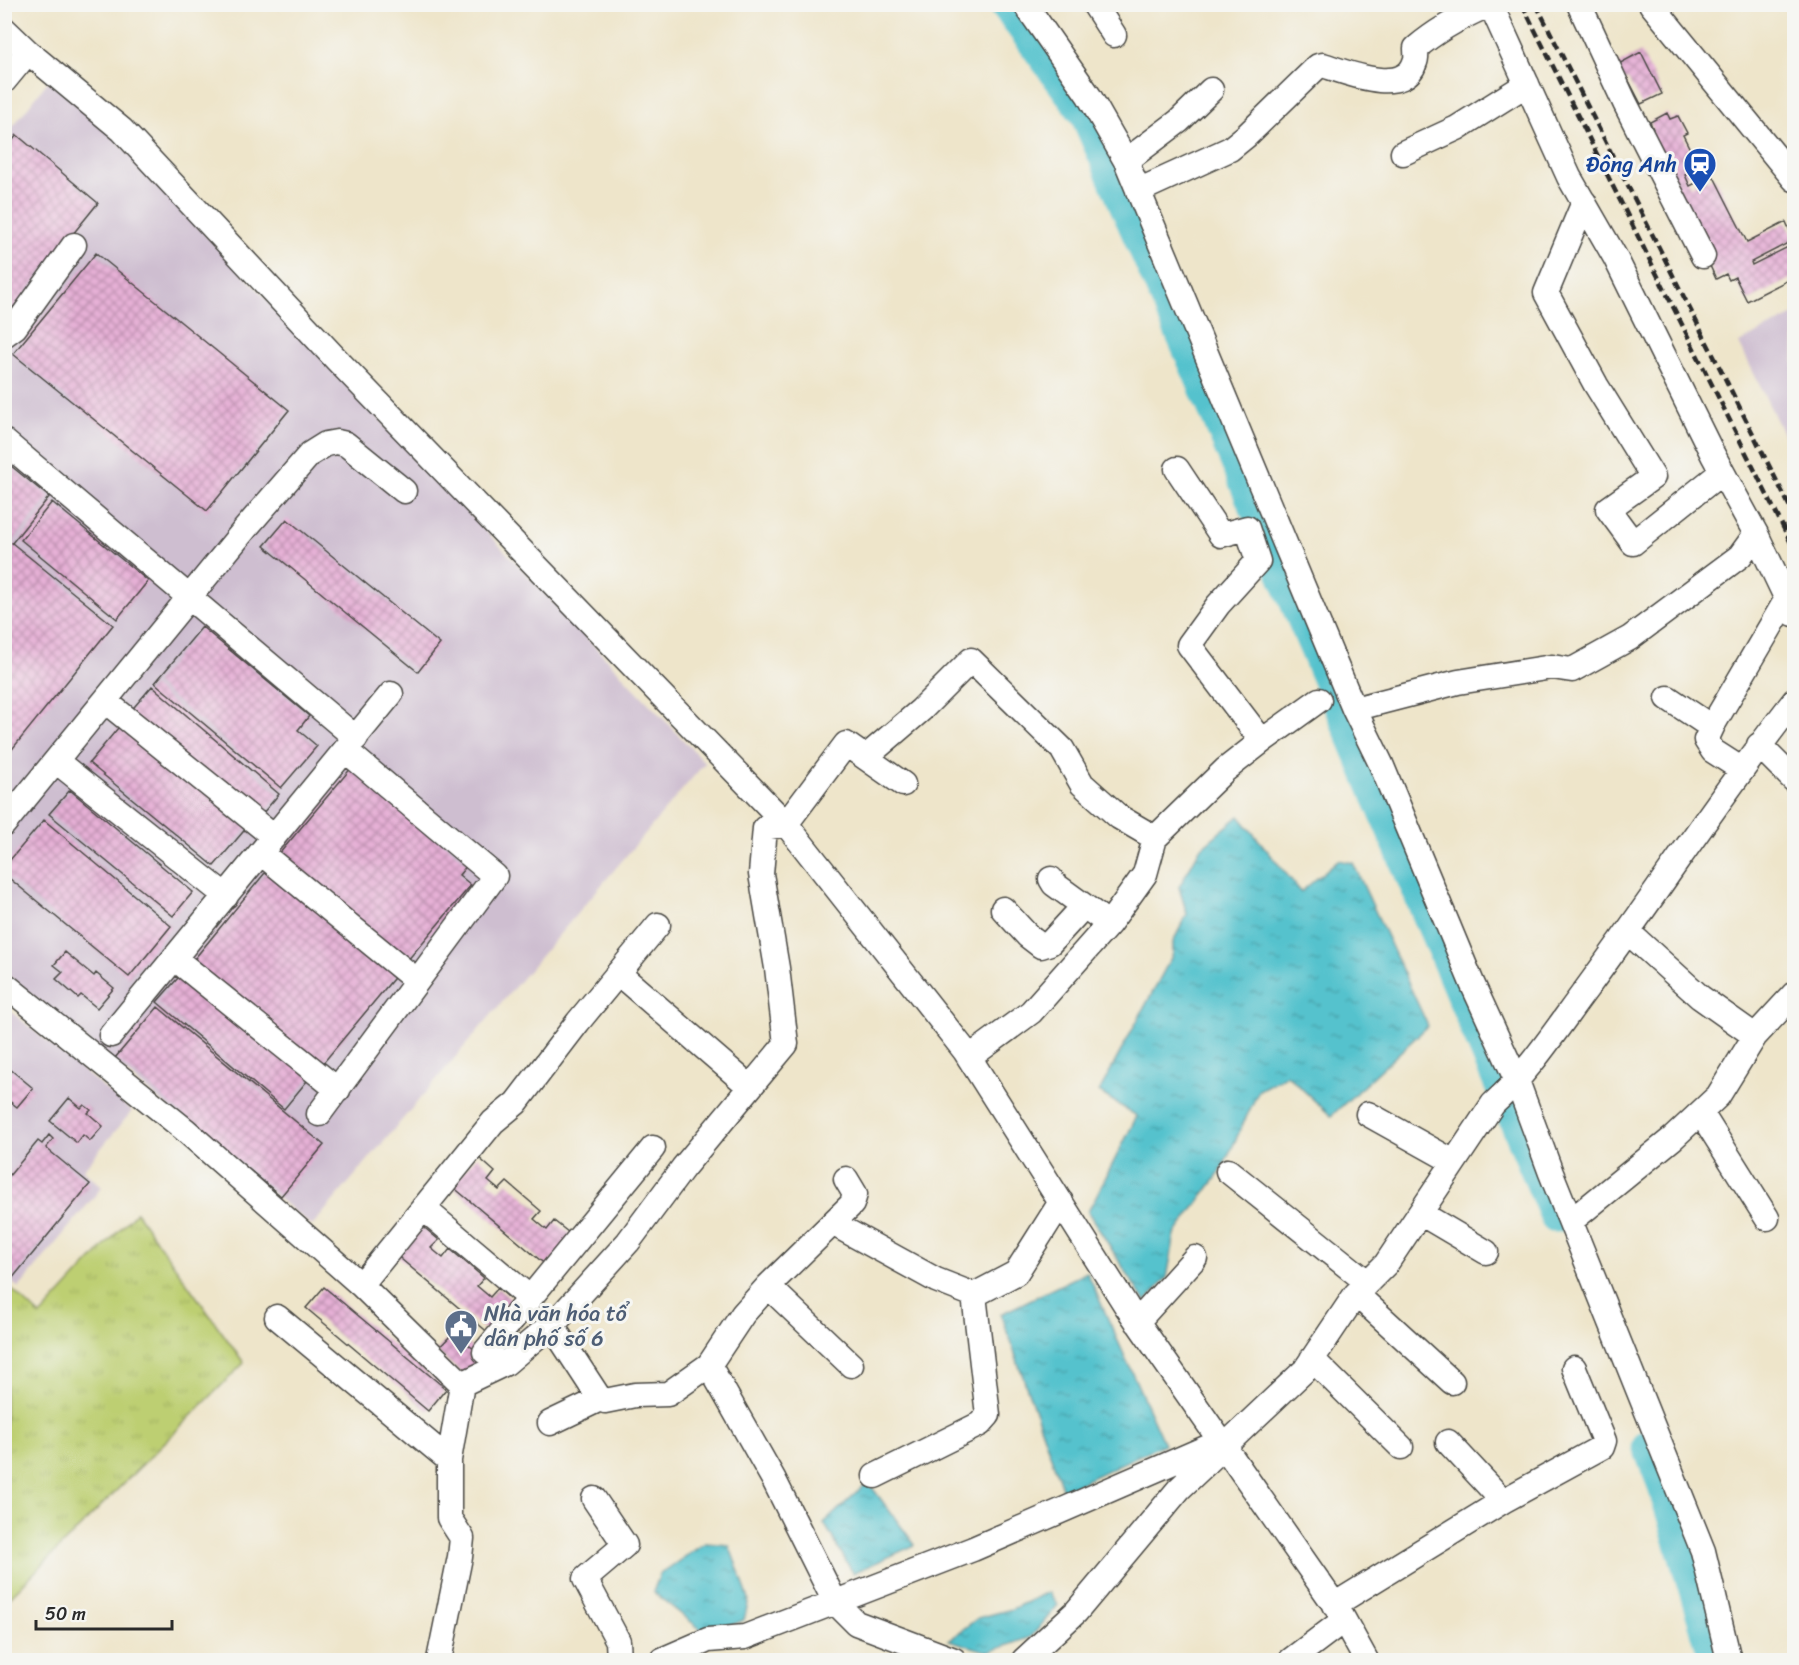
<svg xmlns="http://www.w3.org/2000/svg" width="1799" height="1665" font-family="Sriracha,sans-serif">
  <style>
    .industrial { fill: #cebed0 }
    .grass { fill: url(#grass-tufts); stroke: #747d4e; stroke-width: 1.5 }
    .water { fill: url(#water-ripples); stroke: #40767c; stroke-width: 1.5 }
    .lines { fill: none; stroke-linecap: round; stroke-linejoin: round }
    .river { stroke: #55c2cd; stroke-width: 33 }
    .building { fill: url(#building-cross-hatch); fill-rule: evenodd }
    .minor-casing { stroke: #484743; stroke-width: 27 }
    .minor { stroke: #fff; stroke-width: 24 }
    .rail { stroke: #2b2b2b; stroke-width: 4.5; stroke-dasharray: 9 4.5; stroke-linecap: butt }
    .labels { text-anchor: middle; stroke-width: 6; stroke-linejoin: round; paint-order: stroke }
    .transit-label { font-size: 22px; fill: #164399; stroke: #f6f6f2; text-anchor: end }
    .service-label { font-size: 22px; fill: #4e5e75; stroke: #f6f6f2; text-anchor: start }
  </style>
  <defs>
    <pattern id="grass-tufts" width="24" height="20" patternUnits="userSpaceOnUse" patternTransform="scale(1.5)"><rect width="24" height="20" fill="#bdcf72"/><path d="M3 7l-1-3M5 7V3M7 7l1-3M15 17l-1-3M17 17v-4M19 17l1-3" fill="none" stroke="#a3b263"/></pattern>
    <pattern id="water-ripples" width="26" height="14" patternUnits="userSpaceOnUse" patternTransform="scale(1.5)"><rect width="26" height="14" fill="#55c2cd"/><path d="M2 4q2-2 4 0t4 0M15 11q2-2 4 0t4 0" fill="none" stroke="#479ea7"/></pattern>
    <pattern id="building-cross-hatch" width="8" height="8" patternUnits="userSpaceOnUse" patternTransform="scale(1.5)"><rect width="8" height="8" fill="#e6b0d6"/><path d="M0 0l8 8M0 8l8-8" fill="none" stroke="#bb8fae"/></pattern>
  </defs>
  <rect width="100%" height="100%" fill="#f6f6f2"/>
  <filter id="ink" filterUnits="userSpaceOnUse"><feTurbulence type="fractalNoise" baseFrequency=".0167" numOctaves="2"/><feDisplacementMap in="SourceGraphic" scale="12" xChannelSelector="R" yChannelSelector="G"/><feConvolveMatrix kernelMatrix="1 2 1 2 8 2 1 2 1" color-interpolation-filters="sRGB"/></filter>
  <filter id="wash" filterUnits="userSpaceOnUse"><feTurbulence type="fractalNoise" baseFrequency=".008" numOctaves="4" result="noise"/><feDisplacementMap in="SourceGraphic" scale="24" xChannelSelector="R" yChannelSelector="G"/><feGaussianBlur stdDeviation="1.35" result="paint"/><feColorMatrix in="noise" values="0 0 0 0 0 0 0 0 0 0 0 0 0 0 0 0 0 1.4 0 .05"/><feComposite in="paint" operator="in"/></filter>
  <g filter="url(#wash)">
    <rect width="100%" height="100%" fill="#eee5ca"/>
    <path class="industrial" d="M49 80 89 111 705 763 312 1226 5 973 4 138Z
      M1794 315V456L1739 343Z
      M4 1006 132 1111 83 1170 102 1187 19 1288 5 1277Z"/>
    <path class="grass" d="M136 1212 244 1363 5 1602V1283L40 1316Z"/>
    <path class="water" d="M1239 816 1301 892 1338 860 1353 863 1428 1026 1331 1116 1287 1075 1259 1090 1221 1171 1175 1234 1167 1278 1145 1302 1088 1212 1137 1116 1099 1092 1173 954V942L1187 914 1179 887 1200 849Z
      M1087 1272 1164 1444 1063 1491 1001 1314Z
      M868 1482 915 1545 853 1573 824 1523Z
      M705 1543 729 1545 749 1599 744 1620 708 1635 653 1592 660 1574Z
      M1048 1592 1058 1605 1031 1637 989 1652 949 1640 978 1618 1012 1609Z"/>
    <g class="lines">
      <path class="river" d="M1006 4 1086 114 1198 371 1556 1216
        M1648 1445 1663 1483 1716 1660"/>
    </g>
    <g id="blocks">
      <path class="building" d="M1641 52 1662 94 1641 104 1628 79 1619 84 1611 68Z
        M1667 113 1670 119 1678 116 1687 133 1683 135 1706 181 1714 177 1747 242 1786 222 1794 240 1751 262 1752 265 1794 244V277L1747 301 1735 277 1729 280 1726 274 1716 279 1649 131 1653 129 1650 122ZM1692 172 1698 182 1690 186 1685 175Z
        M17 135 98 203 4 319V151Z
        M96 253 289 410 207 511 13 354Z
        M5 461 49 497 12 543 113 625 5 758Z
        M52 502 148 581 117 619 21 540Z
        M287 519 440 644 418 672 264 546Z
        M202 627 309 716 298 730 317 746 281 788 155 683Z
        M152 686 279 794 257 820 129 713Z
        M123 722 248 826 214 866 89 763Z
        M352 767 468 864 459 875 471 885 407 961 279 854Z
        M70 790 193 892 173 916 49 814Z
        M44 820 171 926 129 977 4 874V867Z
        M269 868 398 973 319 1068 191 963Z
        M65 952 94 976 96 973 114 988 97 1008 81 995 78 998 56 979 63 972 54 965Z
        M185 970 311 1076 284 1109 157 1002Z
        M158 1007 324 1145 281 1196 115 1058Z
        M4 1064 33 1088 17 1107 4 1097Z
        M69 1098 81 1108 84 1105 91 1110 88 1113 103 1126 90 1141 83 1135 77 1143 50 1121Z
        M49 1135 53 1139 46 1148 90 1184 11 1280 4 1275V1182L38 1141 42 1144Z
        M477 1156 495 1172 488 1181 499 1190 507 1182 541 1211 534 1219 547 1230 554 1221 573 1236 547 1266 452 1186Z
        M420 1224 439 1240 431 1248 443 1258 450 1249 484 1278 477 1286 490 1297 498 1288 516 1304 490 1334 395 1254Z
        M324 1287 446 1389 428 1411 306 1308Z
        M454 1332 485 1359 468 1379 436 1351Z"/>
    </g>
  </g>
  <g filter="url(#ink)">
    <use href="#blocks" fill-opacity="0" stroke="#484743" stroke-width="1.5"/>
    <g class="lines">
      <g class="minor-casing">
        <path id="minor" d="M1025 4 1089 96 1126 161 1179 121 1211 90
          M1094 4 1114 35
          M1483 4 1495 14 1569 177 1615 257 1713 455 1756 534 1794 614
          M1579 4 1625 103 1703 256
          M1651 4 1794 179
          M4 29 28 52 122 130 337 360 786 824 965 1051 1127 1307 1339 1611 1366 1660
          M4 81 28 52
          M1403 153 1457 128 1527 84
          M1126 161 1354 709 1381 764 1472 983 1517 1081 1551 1173 1703 1551 1729 1660
          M1138 191 1230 149 1246 136 1318 66 1323 65C1345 72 1405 97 1415 62 1417 58 1416 52 1416 48 1437 30 1459 18 1484 7
          M1584 202 1546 293 1596 385 1653 477 1608 509 1633 543 1722 472
          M4 335 15 327 74 245
          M4 441 356 738
          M1177 469 1221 535 1247 528 1258 561 1218 605 1189 645 1262 741 1319 700
          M1668 698 1710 726 1714 723 1788 597
          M105 701 274 837
          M1354 709 1458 682 1552 667 1572 670 1630 638 1740 556 1756 534
          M1714 723 1706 740 1713 751 1741 769
          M1759 745 1794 780
          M866 757 921 710 971 660 1062 749 1082 784 1119 817 1155 838
          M56 761 226 896
          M4 824 245 529 310 454 326 444 337 442 346 444 404 491
          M261 853 416 980
          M1051 879 1054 884 1098 916
          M1003 909 1028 936 1041 946 1050 943 1084 906
          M1628 932 1700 997 1755 1036
          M174 958 338 1090
          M618 973 750 1087
          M4 984 184 1129 361 1285 462 1384
          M111 1035 391 694
          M970 1057 1031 1012 1109 924 1145 874 1155 838 1225 770 1262 741
          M1701 1113 1767 1218
          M319 1114 495 876 345 750
          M1368 1114 1454 1162
          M1228 1171 1367 1282
          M423 1208 530 1298 653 1148
          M1420 1213 1486 1252
          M1571 1221 1673 1138 1718 1096 1755 1036 1794 994
          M834 1224 936 1280 974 1295 1016 1273 1061 1202
          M361 1285 493 1122 516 1103 578 1022 658 925
          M768 1286 851 1365
          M1356 1294 1452 1382
          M277 1317 449 1460
          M1137 1322 1195 1258
          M551 1324 600 1399 605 1401 635 1395 668 1394 709 1365 743 1314 768 1286 852 1204 855 1194 846 1179
          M485 1352 530 1298
          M1312 1359 1401 1447
          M709 1365 774 1480 835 1602 856 1623 954 1660
          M462 1384 506 1363 559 1318 628 1242 683 1168 786 1044 777 968 761 874 765 828 786 824 846 744 903 784
          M550 1423 600 1399
          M1448 1442 1503 1501
          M875 1476 980 1424 988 1415 974 1295
          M594 1499 625 1545 585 1579 618 1641 619 1660
          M1334 1605 1503 1501 1602 1447 1604 1441 1574 1368
          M439 1660 460 1557 462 1538 449 1518V1460L462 1384
          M662 1660 708 1640 745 1637 973 1549 1222 1441
          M1024 1660 1076 1612 1179 1489 1305 1370 1356 1294 1386 1264 1493 1104C1530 1071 1557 1028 1587 988 1657 893 1721 794 1794 701
          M1291 1660 1344 1620"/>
      </g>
      <use href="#minor" class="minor"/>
      <path class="rail" d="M1522 4 1794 549
        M1536 4 1794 515"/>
    </g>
  </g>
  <defs>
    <g id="station-pin" transform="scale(1.725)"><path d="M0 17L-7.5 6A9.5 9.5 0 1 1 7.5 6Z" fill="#1a4fb4" stroke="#f6f6f2"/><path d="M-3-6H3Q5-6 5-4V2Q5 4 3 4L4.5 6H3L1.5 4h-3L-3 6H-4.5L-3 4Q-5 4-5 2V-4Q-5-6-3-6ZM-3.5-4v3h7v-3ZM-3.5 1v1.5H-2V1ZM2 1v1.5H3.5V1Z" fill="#fff"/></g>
    <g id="civic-pin" transform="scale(1.725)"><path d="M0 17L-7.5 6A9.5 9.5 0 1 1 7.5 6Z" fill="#5c6f8a" stroke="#f6f6f2"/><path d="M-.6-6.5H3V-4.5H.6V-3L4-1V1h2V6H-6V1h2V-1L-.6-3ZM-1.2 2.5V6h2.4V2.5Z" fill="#fff"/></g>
  </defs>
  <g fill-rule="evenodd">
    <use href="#station-pin" x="1700" y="164"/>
    <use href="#civic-pin" x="461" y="1326"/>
  </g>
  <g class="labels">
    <g class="transit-label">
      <text x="1677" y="172">Đông Anh</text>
    </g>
    <g class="service-label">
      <text x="484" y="1321">Nhà văn hóa tổ<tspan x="484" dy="25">dân phố số 6</tspan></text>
    </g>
  </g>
  <rect width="1799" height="1665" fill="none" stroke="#f6f6f2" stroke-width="24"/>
  <path d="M36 1620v9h136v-9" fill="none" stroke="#2b2b2b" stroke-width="3"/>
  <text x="45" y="1620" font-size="18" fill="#2b2b2b" stroke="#f6f6f2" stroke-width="4.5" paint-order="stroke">50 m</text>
</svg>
